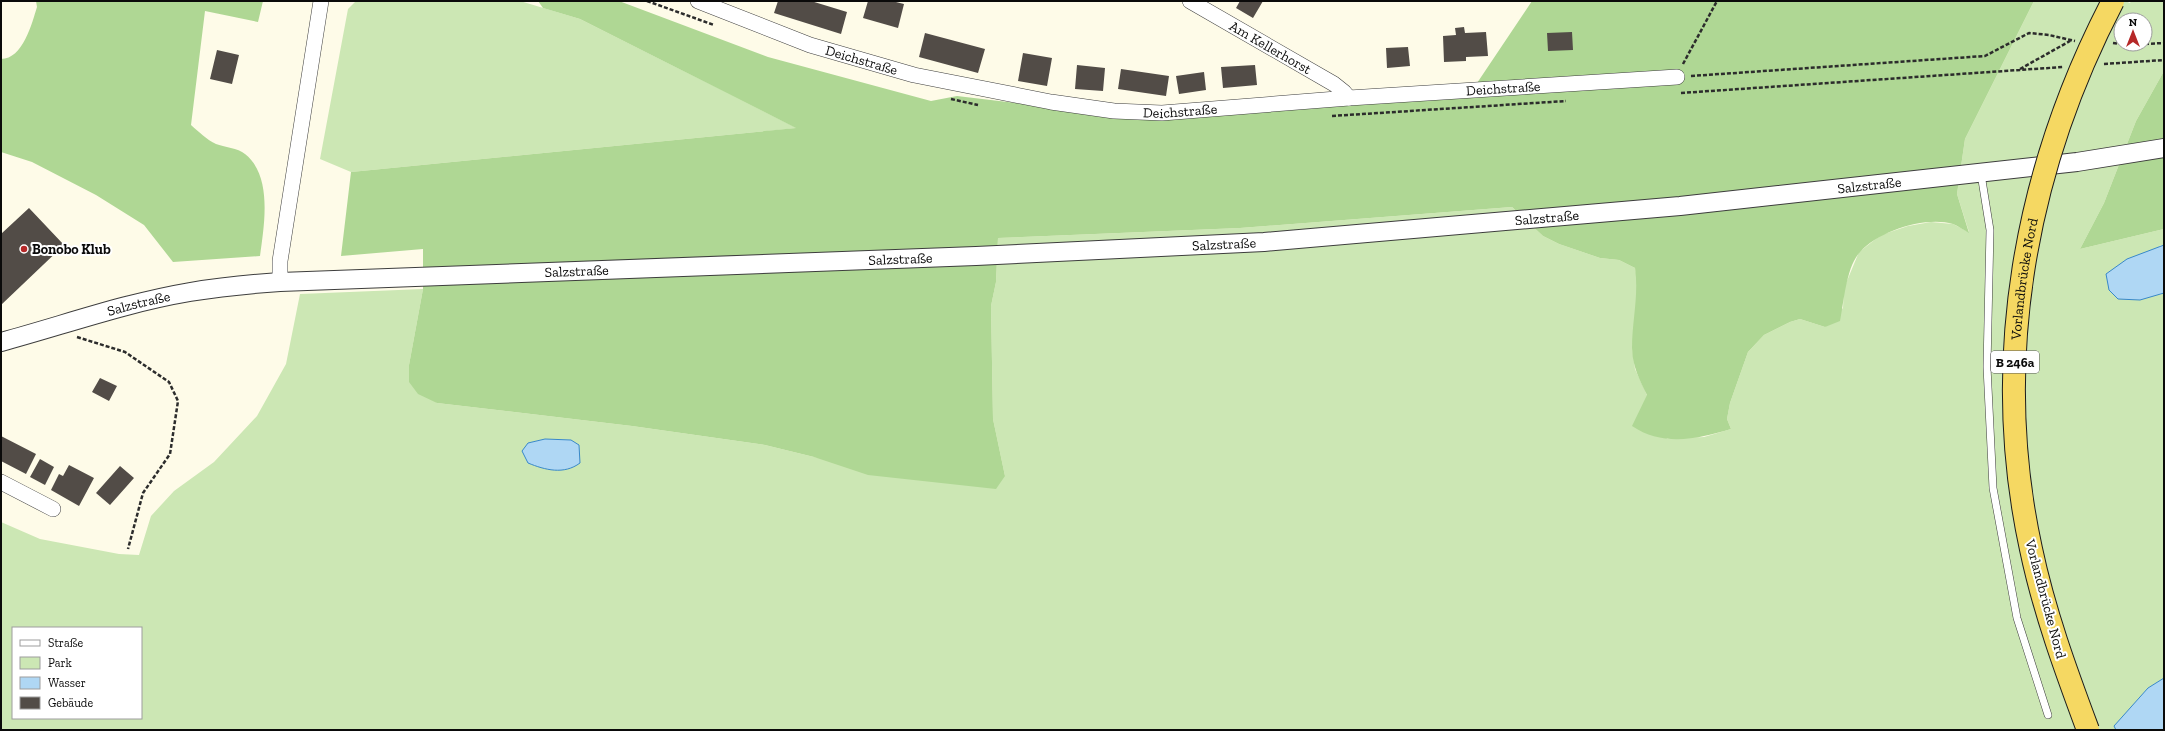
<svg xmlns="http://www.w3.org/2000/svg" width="2165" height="731" font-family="'Zilla Slab',serif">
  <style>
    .green { fill: #cce7b4; fill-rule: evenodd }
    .forest { fill: #afd794 }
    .water { fill: #afd7f4; stroke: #3888c9 }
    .building { fill: #524c47 }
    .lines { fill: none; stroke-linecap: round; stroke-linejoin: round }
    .service-casing { stroke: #3d3d3d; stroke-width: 8 }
    .minor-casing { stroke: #3d3d3d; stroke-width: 16 }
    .tertiary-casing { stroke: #3d3d3d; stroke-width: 20 }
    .path { stroke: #2c2c2c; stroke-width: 2.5; stroke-dasharray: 4 2; stroke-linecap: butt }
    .service { stroke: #fff; stroke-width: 7 }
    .minor { stroke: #fff; stroke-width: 15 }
    .tertiary { stroke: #fff; stroke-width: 18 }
    .primary-bridge-casing { stroke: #1b1b1b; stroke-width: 24; stroke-linecap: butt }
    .primary-bridge { stroke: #f5d862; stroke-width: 22 }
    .poi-dot { fill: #b52828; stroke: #fff; stroke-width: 1.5 }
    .labels { text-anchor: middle; stroke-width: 4; stroke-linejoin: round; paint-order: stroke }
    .shield { fill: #fff; stroke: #545454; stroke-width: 1 }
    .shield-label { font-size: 13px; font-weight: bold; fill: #0a0a0a }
    .street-label { font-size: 14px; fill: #0a0a0a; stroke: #fff }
    .poi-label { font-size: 14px; font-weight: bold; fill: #0a0a0a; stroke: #fff; text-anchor: start }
  </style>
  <rect width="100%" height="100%" fill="#fefbe8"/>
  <path class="green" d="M356 1H520L580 19 797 128 351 172 320 159 348 9Z
    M2034 1H2125L2130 3 2131 1H2164V71L2136 121 2104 203 2080 249 2164 229V245L2159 246V295L2164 293V678L2148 688 2115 726 2116 730H1V522L40 539 119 554 139 555 151 516 174 491 214 462 257 416 286 364 300 294 423 289 409 365 437 403 632 426 765 445 814 457 1005 476 993 419 991 306 996 282 998 238 1240 228 1512 207 1543 236 1559 244 1600 258 1619 260 1635 268 1638 283 1632 350 1635 369 1667 439 1704 437 1731 429 1727 419 1730 403 1748 352 1764 335 1790 322 1800 319 1825 327 1843 308 1844 288 1859 252 1881 235 1908 226 1931 222 1953 224 1969 232 1957 194 1965 139ZM2121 20H2145V44H2121ZM545 439 571 440 561 470 528 443ZM13 628H141V718H13Z"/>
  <path class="forest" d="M36 1H263L258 22 205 11 191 125C198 131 207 140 216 144 224 147 238 148 245 154 273 176 264 226 260 256L173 262 144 225 96 195 32 162 1 152V59C23 59 32 23 37 7Z
    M538 1H619L768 57 931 101 957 96 1108 114 1469 95 1532 1H2034L1965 139 1957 194 1969 233C1964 230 1958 226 1953 224 1925 216 1879 231 1860 252 1846 267 1844 302 1840 321L1825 327 1800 319 1790 322 1764 335 1748 352 1730 403 1727 419 1731 429C1698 439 1663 447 1632 426L1647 395C1640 381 1632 365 1632 348 1632 321 1639 295 1635 268L1619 260 1600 258 1559 244 1543 236 1512 207 1240 228 998 238 996 282 991 306 993 419 1005 476 996 489 868 475 814 457 765 445 632 426 437 403 418 394 409 382V365L423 289V249L341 256 351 172 796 128 580 19 543 8Z
    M2164 71V229L2080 249 2104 203 2136 121Z"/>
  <path class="water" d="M2164 245V293L2140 300 2118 299 2109 290 2106 274 2127 259Z
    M545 439 571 440 579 445 580 463C564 475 545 470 528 463L522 451 528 443Z
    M2164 678V730H2116L2114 726 2148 688Z"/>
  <path class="building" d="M778 1H811L847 12 841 34 774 13Z
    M868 1H892L904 4 898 28 863 18Z
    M1240 1H1263L1253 18 1236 8Z
    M1464 27 1465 33 1486 32 1488 56 1466 57V61L1444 62 1443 36 1456 35 1455 28Z
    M1572 32 1573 50 1548 51 1547 33Z
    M925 33 985 49 978 73 919 57Z
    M1408 47 1410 66 1387 68 1386 48Z
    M217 50 239 55 232 84 210 79Z
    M1023 53 1052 58 1047 86 1018 81Z
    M1077 65 1105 68 1103 91 1075 89Z
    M1255 65 1257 85 1223 88 1221 67Z
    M1121 69 1169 76 1166 96 1118 89Z
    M1204 72 1206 90 1179 94 1176 76Z
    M29 208 64 245 1 305V234Z
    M100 378 117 386 109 401 92 392Z
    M1 436 36 454 26 474 1 461Z
    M40 459 54 467 45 485 30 477Z
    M69 465 94 478 79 506 51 490 59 474 63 476Z
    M120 466 134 478 110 505 96 493Z"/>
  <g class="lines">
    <g class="service-casing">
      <path id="service" d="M1981 174 1990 230 1987 367 1993 488 2017 618 2048 715"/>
    </g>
    <g class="minor-casing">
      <g id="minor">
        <path id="s1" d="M698 1 810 45 914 75 1051 102 1114 111 1162 113 1349 98 1677 77"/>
        <path id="s2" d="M1190 1 1334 84 1344 92 1349 98"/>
        <path d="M280 282V261L321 1"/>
        <path d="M1 482 53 509"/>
      </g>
    </g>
    <g class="tertiary-casing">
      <g id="tertiary">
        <path id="s3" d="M1 342C64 325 125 303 190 292 220 287 250 284 280 282L976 256 1264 242 1680 206 2077 162 2164 148"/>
      </g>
    </g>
    <path class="path" d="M647 1 714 25
      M2113 43 2121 44
      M2126 44H2139
      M2145 44 2164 43
      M1683 64 1717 1
      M2104 64 2164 60
      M2020 69 2070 41
      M1691 76 1985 56 2029 33 2049 35 2075 41
      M1681 93 2063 67
      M951 99 978 105
      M1332 116 1566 101
      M77 337 125 352 169 382 178 401 170 454 143 493 128 549"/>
    <use href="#service" class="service"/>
    <use href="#minor" class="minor"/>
    <use href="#tertiary" class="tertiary"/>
    <g class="primary-bridge-casing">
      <g id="primary-bridge">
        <path id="s4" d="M2088 730C2066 671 2044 611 2031 549 1990 361 2025 170 2113 1"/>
      </g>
    </g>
    <use href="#primary-bridge" class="primary-bridge"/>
  </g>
  <circle class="poi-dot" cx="24" cy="249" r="4"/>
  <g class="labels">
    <rect class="shield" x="1991" y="351" width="48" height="22" rx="3"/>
    <g class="shield-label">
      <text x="2015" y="367">B 246a</text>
    </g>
    <g class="street-label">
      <text dy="5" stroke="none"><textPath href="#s2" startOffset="93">Am Kellerhorst</textPath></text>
      <text dy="5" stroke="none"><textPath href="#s1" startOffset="174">Deichstraße</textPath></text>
      <text dy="5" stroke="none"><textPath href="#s1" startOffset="822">Deichstraße</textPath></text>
      <text dy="5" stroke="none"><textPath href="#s1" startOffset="498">Deichstraße</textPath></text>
      <text dy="5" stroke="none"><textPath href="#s3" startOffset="1879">Salzstraße</textPath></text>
      <text dy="5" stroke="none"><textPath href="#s3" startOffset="1555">Salzstraße</textPath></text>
      <text dy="5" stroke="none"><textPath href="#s3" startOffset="1231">Salzstraße</textPath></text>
      <text dy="5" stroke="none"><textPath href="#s3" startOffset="907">Salzstraße</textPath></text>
      <text dy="5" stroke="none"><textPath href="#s3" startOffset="583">Salzstraße</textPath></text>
      <text dy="5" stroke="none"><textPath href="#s4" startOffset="462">Vorlandbrücke Nord</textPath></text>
      <text dy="5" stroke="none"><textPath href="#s3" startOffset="143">Salzstraße</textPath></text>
      <text transform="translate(2046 599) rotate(75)" y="5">Vorlandbrücke Nord</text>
    </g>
    <g class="poi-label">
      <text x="32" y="254">Bonobo Klub</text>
    </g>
  </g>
  <rect width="2165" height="731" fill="none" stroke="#0a0a0a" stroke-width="4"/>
  <rect x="12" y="627" width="130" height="92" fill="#ffffff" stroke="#9d9d9d"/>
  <rect x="20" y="640" width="20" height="6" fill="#ffffff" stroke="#9d9d9d"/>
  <text x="48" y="647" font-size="12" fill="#0a0a0a">Straße</text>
  <rect x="20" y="657" width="20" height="12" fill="#cce7b4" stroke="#9d9d9d"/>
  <text x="48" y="667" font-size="12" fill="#0a0a0a">Park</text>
  <rect x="20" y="677" width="20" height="12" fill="#afd7f4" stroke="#9d9d9d"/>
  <text x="48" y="687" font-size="12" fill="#0a0a0a">Wasser</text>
  <rect x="20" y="697" width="20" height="12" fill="#524c47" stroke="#9d9d9d"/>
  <text x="48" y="707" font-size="12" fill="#0a0a0a">Gebäude</text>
  <g transform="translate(2133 32)"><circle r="19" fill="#ffffff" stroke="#9d9d9d"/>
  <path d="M0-3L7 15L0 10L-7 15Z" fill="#b52828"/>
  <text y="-6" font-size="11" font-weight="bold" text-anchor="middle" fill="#0a0a0a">N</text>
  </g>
</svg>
